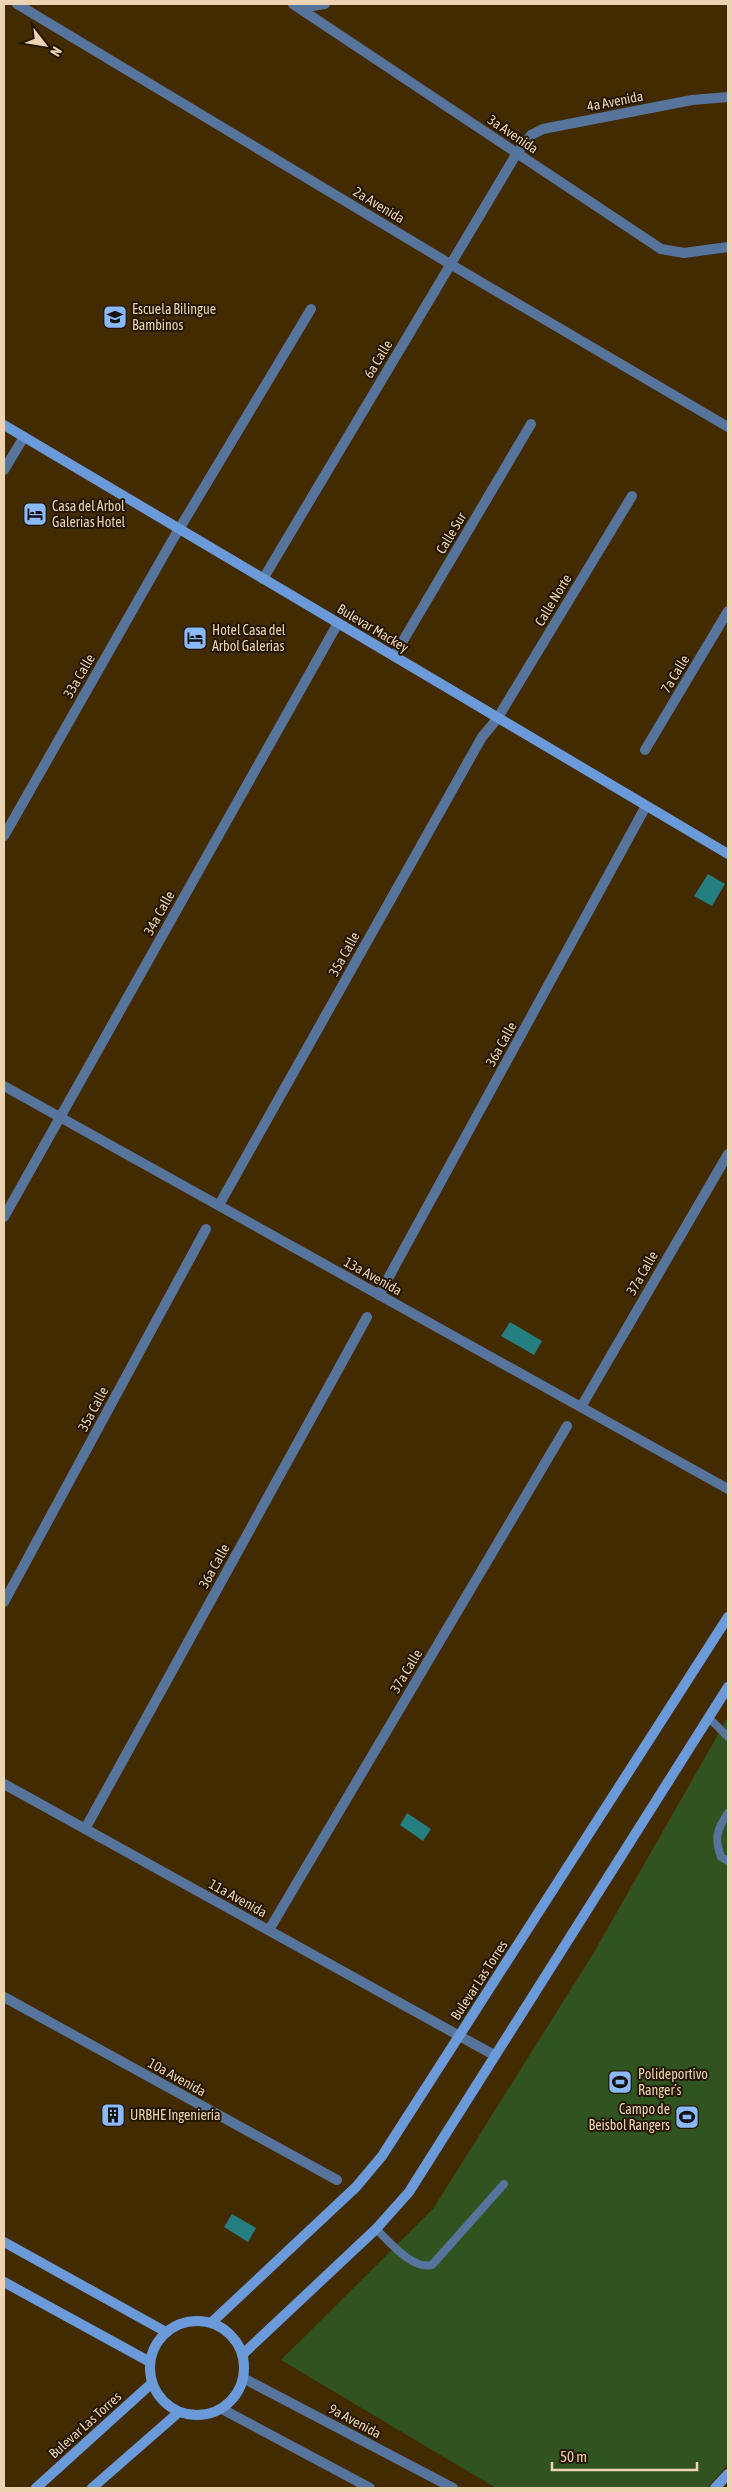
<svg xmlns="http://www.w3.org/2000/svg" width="732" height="2492" font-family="'Asap Condensed',sans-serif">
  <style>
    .green { fill: #305320 }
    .water { fill: #257e7f }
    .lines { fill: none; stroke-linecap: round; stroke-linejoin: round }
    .lane { stroke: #57749d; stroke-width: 8 }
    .street { stroke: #57749d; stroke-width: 10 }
    .secondary { stroke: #6b9adb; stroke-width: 10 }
    .labels { text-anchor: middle; stroke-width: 4; stroke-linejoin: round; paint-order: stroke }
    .street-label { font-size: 14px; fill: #ecd3b1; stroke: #231500 }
    .poi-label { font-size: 14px; fill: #ecd3b1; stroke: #231500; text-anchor: start }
  </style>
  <rect width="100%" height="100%" fill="#422b00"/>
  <path class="green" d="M728 1717V2464L707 2488H496L281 2360 433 2209 593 1954Z"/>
  <path class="water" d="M708 874 725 884 712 906 694 896Z
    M510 1322 542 1341 534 1355 501 1336Z
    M407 1813 431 1829 423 1841 400 1825Z
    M232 2214 256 2228 248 2242 224 2227Z"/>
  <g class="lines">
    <path class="lane" d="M709 1718 728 1737
      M728 1813C717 1829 714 1838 721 1857L728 1861
      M376 2229C389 2241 412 2270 432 2265L504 2184"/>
    <path class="street" d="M17 4 450 264 728 427
      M293 4 661 249 684 253 728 247
      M299 8 325 4
      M4 470 24 437
      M263 579 517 153 531 135 543 129 692 100 728 97
      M394 656 531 424
      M645 750 728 611
      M4 836 169 546 311 309
      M4 1086 728 1489
      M219 1205 482 737 497 719 632 496
      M4 1217 338 623
      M379 1295 646 806
      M581 1407 728 1154
      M4 1602 206 1229
      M4 1784 494 2055
      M85 1829 367 1317
      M269 1930 567 1426
      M4 1997 337 2180
      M243 2378 453 2488
      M222 2409 370 2488"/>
    <path class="secondary" d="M4 425 728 854
      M4 2242 166 2332
      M4 2282 150 2362
      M150 2368a47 47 0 1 1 94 0a47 47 0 1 1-94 0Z
      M211 2323 356 2187 382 2156 728 1617
      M242 2355 376 2229 409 2192 728 1687
      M36 2488 152 2383
      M92 2488 179 2412
      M715 2488 728 2474"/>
  </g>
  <defs>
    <g id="school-square" transform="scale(1.25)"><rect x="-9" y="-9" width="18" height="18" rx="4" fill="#8abafc" stroke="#231500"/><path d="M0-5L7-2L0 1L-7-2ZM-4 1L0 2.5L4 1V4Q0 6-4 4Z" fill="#111"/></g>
    <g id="hotel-square" transform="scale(1.25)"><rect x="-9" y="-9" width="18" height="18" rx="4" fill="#8abafc" stroke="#231500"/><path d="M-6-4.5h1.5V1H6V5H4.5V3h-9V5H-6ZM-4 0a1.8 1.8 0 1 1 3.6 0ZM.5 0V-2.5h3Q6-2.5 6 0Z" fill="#111"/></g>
    <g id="stadium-square" transform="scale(1.25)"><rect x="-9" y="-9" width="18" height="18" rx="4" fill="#8abafc" stroke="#231500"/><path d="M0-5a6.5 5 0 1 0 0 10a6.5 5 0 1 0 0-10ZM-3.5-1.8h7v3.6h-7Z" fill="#111"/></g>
    <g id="building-square" transform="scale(1.25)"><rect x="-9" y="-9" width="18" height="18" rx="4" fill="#8abafc" stroke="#231500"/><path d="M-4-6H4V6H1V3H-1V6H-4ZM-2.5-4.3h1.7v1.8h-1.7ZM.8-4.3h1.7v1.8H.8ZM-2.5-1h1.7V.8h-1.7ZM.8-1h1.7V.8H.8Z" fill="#111"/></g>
  </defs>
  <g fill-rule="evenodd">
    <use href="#school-square" x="115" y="317"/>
    <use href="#hotel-square" x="35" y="514"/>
    <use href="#hotel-square" x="195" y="638"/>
    <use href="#stadium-square" x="620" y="2082"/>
    <use href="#building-square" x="113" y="2115"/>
    <use href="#stadium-square" x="687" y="2117"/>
  </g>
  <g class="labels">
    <g class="street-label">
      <text transform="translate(615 101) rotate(-11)" y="5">4a Avenida</text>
      <text transform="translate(513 134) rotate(34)" y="5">3a Avenida</text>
      <text transform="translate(379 205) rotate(31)" y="5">2a Avenida</text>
      <text transform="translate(378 359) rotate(-59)" y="5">6a Calle</text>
      <text transform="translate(451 533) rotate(-59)" y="5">Calle Sur</text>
      <text transform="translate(553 600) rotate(-59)" y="5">Calle Norte</text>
      <text transform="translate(373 628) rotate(31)" y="5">Bulevar Mackey</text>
      <text transform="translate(675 674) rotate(-59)" y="5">7a Calle</text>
      <text transform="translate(79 676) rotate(-60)" y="5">33a Calle</text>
      <text transform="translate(159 913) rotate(-61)" y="5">34a Calle</text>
      <text transform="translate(344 954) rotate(-61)" y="5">35a Calle</text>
      <text transform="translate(501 1044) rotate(-61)" y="5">36a Calle</text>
      <text transform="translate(642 1273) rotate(-60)" y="5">37a Calle</text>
      <text transform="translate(373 1276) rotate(29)" y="5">13a Avenida</text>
      <text transform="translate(93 1409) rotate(-62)" y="5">35a Calle</text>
      <text transform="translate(214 1566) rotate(-61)" y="5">36a Calle</text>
      <text transform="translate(406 1671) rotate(-59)" y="5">37a Calle</text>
      <text transform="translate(238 1898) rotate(29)" y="5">11a Avenida</text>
      <text transform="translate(479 1980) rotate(-57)" y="5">Bulevar Las Torres</text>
      <text transform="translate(177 2077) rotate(29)" y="5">10a Avenida</text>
      <text transform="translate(355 2421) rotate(28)" y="5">9a Avenida</text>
      <text transform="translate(85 2425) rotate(-42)" y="5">Bulevar Las Torres</text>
    </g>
    <g class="poi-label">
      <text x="132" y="314">Escuela Bilingue<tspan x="132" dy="16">Bambinos</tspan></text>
      <text x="52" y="511">Casa del Arbol<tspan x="52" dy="16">Galerias Hotel</tspan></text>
      <text x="212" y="635">Hotel Casa del<tspan x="212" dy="16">Arbol Galerias</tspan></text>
      <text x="638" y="2079">Polideportivo<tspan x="638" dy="16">Ranger´s</tspan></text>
      <text x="670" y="2114" text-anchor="end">Campo de<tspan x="670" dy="16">Beisbol Rangers</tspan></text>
      <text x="130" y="2120">URBHE Ingeniería</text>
    </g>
  </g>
  <rect width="732" height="2492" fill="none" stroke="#ecd3b1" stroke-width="10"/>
  <g transform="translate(45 45) rotate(121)" stroke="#231500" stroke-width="4" paint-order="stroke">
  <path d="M0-4L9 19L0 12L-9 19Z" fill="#ecd3b1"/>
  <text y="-8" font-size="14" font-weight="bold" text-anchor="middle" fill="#ecd3b1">N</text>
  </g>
  <path d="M552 2462v8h145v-8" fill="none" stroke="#ecd3b1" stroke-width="2.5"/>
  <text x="560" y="2462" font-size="15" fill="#ecd3b1" stroke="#231500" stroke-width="4" paint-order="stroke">50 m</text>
</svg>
